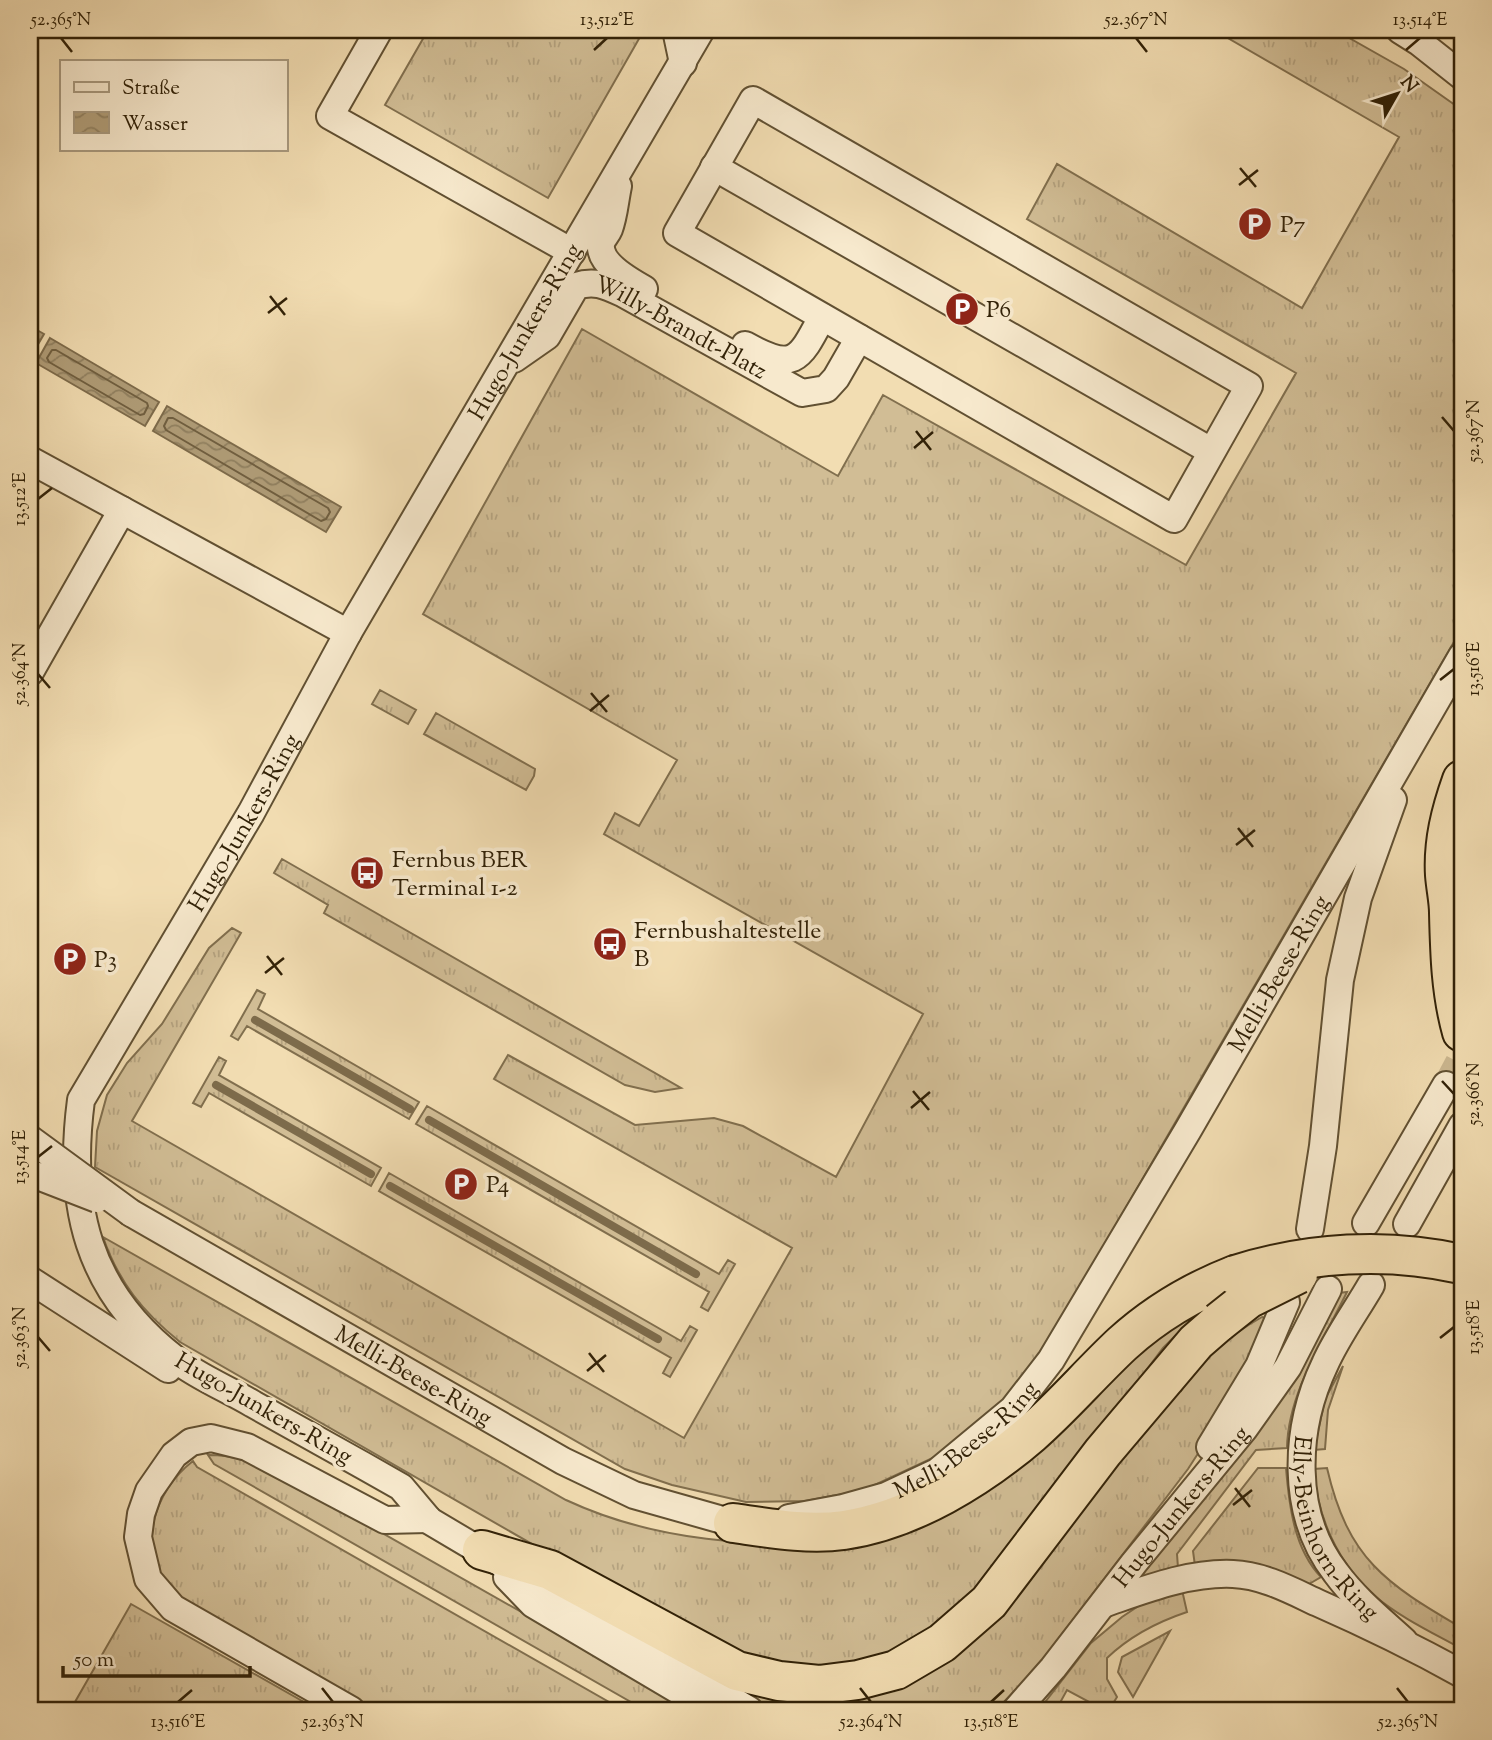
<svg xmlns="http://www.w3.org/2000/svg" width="1492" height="1740" font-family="'Sorts Mill Goudy',serif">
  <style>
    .grass { fill: url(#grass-tufts); stroke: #816f4e; stroke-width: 2 }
    .water { fill: url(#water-waves); stroke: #7d6b4b; stroke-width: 2 }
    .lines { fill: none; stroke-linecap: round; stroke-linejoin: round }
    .shore { stroke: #705f40; stroke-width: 2 }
    .stream { stroke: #7d6b4b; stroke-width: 8 }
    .minor-tunnel { stroke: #cbb790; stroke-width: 26; stroke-dasharray: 26 13; stroke-linecap: butt }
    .minor-casing { stroke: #615032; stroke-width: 30 }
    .highway-casing { stroke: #312107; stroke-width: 42 }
    .minor { stroke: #f7e9cd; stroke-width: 26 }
    .highway { stroke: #f2ddb2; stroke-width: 38 }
    .minor-bridge-casing { stroke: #615032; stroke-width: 30; stroke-linecap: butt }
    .highway-bridge-casing { stroke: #312107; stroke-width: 42; stroke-linecap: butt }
    .minor-bridge { stroke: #f7e9cd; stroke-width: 26 }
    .highway-bridge { stroke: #f2ddb2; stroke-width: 38 }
    .ticks { fill: none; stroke: #312107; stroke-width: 2.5 }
    .labels { text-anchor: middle; stroke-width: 7; stroke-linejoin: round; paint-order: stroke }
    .poi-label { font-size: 24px; fill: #312107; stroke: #f7e9cd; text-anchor: start }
    .street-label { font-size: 24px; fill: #312107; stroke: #f7e9cd }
    .neatline { fill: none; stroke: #312107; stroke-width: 2.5 }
    .ticks-label { font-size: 18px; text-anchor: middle; fill: #312107 }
  </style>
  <defs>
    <pattern id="grass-tufts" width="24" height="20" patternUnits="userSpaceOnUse" patternTransform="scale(1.75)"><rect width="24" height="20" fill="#d1bd95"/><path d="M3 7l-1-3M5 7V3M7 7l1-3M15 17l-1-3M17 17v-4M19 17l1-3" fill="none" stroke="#b4a27f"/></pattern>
    <pattern id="water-waves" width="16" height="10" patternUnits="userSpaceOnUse" patternTransform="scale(1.75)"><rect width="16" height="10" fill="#b09d78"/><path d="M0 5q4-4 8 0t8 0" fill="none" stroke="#908060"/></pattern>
  </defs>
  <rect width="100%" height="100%" fill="#f2ddb2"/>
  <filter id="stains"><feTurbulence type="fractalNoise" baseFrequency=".00286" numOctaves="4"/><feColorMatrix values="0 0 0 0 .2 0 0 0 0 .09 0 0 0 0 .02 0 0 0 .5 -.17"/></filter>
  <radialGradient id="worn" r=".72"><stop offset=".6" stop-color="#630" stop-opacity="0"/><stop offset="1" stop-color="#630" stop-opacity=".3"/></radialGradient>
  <path class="grass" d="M428 30H644L548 198 385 105Z
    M1214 30H1335L1404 69 1462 110V628L1041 1354 1006 1401 937 1456 864 1490 805 1501 746 1502 672 1485 625 1469 95 1167 97 1131 107 1095 127 1063 162 1024 209 948 232 928 241 933 132 1121 684 1438 792 1248 494 1079 508 1055 635 1125 714 1118 743 1126 836 1177 923 1014 604 834 615 813 639 826 677 760 423 614 582 329 838 476 883 395 1186 565 1296 373 1027 219 1057 164 1302 308 1399 137Z
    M380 690 416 710 408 724 372 704Z
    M436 713 535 769 534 776 526 790 424 734Z
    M282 859 681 1088 655 1092 625 1085 324 913 328 905 274 873Z
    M257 990 265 994 258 1009 419 1102 409 1119 247 1026 238 1040 231 1036Z
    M219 1057 226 1061 219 1075 381 1168 371 1186 209 1093 201 1107 193 1103Z
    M427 1106 719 1274 728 1260 735 1264 708 1311 701 1307 709 1292 416 1124Z
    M389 1173 681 1341 690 1326 697 1330 670 1377 663 1373 671 1358 379 1191Z
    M103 1237 566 1500C656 1542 755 1548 853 1540L1160 1333 1221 1297 1191 1320 1163 1348 993 1575 926 1638 858 1666 776 1667 694 1637 180 1342C143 1312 119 1283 103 1237Z
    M1347 1292C1323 1341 1288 1393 1287 1448L1256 1450 1177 1554 1178 1568 1145 1577 1142 1575 1254 1430 1339 1293Z
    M1262 1317 1271 1320 1208 1438 1188 1469 1033 1672 996 1710H775L742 1692 888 1687 1174 1388 1181 1391C1201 1359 1230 1335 1262 1317Z
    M1343 1366 1328 1410 1325 1449 1314 1450 1325 1399Z
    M208 1455C235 1455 256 1463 280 1475L694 1710H645L214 1464Z
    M193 1461 197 1467 623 1710H376L193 1606C186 1601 176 1596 171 1590 135 1549 154 1491 193 1461Z
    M1258 1468H1286C1289 1505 1294 1549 1321 1577L1309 1584 1251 1565 1195 1566 1193 1551Z
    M1327 1468C1348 1559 1385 1583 1462 1628V1649C1435 1634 1399 1617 1375 1596 1338 1564 1317 1517 1314 1469Z
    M1182 1590 1187 1612C1157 1622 1130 1636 1107 1658V1679L1117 1697 1109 1710H1104L1067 1690 1056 1710H1039L1091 1643 1122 1617 1140 1605Z
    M131 1604 318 1710H77L75 1702Z
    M1170 1631 1133 1697 1118 1672 1122 1657Z"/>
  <path class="water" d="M30 326 44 334 30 358Z
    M50 338 159 402 145 426 36 363Z
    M167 406 341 507 326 532 153 431Z"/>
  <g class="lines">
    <path class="shore" d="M52 350H56L147 403 148 406 144 414 140 415 49 362 47 358Z
      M168 418H173L328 508 330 512 326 519 321 521 166 430 164 426Z"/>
    <path class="stream" d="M255 1020 410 1109
      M216 1085 371 1174
      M429 1120 696 1274
      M390 1186 658 1339"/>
    <path class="minor-tunnel" d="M1446 1085 1462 1055"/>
    <g class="minor-casing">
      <g id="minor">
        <path d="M379 30 330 116 572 252"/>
        <path d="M676 30 683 63"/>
        <path d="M1400 30 1419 42 1462 76"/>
        <path d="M753 100 1249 386 1174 519 677 233Z"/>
        <path d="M714 167 1211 451"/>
        <path d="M618 186C615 200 614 216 609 229 607 234 602 239 601 243 598 264 630 281 644 289"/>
        <path d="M745 345C794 372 799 361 822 317"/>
        <path id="s1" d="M514 359 547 336 576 286C594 280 605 285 622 293L802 393 826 389 836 378 859 338"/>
        <path d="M30 460 348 633"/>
        <path d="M30 672 122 510"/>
        <path id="s2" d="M131 1213 563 1461 634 1495 733 1523 747 1522"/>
        <path d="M1366 1223 1446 1085"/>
        <path d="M1407 1224 1462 1126"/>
        <path d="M1310 1229 1323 1146 1340 980 1358 898 1393 800"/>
        <path d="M30 1280 168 1369"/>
        <path id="s3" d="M1371 1285C1356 1311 1337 1337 1325 1364 1294 1429 1290 1514 1336 1573 1355 1599 1381 1620 1404 1641"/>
        <path d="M1210 1447 1259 1366 1286 1302"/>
        <path d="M413 1511 749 1710"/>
        <path id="s4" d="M789 1518 843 1508 886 1496 937 1472 1013 1409 1051 1360 1188 1130 1462 656"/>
        <path id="s5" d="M428 1519 401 1487C352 1459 303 1432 253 1404 228 1389 198 1377 175 1359 87 1291 67 1206 81 1100L251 813 348 633 701 30"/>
        <path d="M507 1577 533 1604 712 1710"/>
        <path d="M1103 1604C1144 1590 1189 1572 1233 1574 1263 1575 1292 1591 1318 1603 1368 1625 1415 1648 1462 1674"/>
        <path d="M351 1710 173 1608 148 1579 138 1537 141 1514 149 1491 174 1455 191 1442 211 1438 247 1447 385 1520 428 1519"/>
        <path id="s6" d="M1016 1710 1053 1668 1134 1563 1244 1429 1288 1367 1328 1289"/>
      </g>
    </g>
    <g class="highway-casing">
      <path id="highway" d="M1462 780C1451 811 1443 842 1445 875 1446 888 1449 901 1449 913 1450 954 1451 993 1462 1032
        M733 1523C769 1528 807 1535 844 1530 912 1520 980 1478 1031 1434 1063 1406 1091 1373 1122 1344 1155 1314 1194 1291 1235 1275
        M482 1550 550 1570 737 1671 779 1681 819 1685 858 1680 896 1670 942 1643 989 1602 1103 1452 1196 1342 1219 1322"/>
    </g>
    <use href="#minor" class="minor"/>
    <use href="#highway" class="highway"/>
    <g class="minor-bridge-casing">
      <path id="minor-bridge" d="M30 1139 131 1213
        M30 1173 97 1199"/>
    </g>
    <g class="highway-bridge-casing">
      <path id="highway-bridge" d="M1235 1275C1308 1252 1387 1247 1461 1264
        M1219 1322 1248 1299 1298 1274"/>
    </g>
    <use href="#minor-bridge" class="minor-bridge"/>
    <use href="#highway-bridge" class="highway-bridge"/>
  </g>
  <path class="ticks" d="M61 38 72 52M1136 38 1147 52M594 50 607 38M1406 50 1420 38M1240 168 1256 187M1239 185 1258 170M270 296 285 315M268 313 287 298M1442 417 1454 431M916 431 931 450M914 448 933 432M38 499 52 488M38 674 50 688M1440 680 1454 669M591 693 607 712M590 711 609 695M1238 828 1253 847M1236 845 1255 830M267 956 282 975M265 973 284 958M1442 1081 1454 1094M913 1091 929 1110M911 1108 930 1092M38 1157 52 1146M38 1337 50 1351M1440 1338 1454 1327M589 1353 604 1372M587 1371 606 1355M1235 1488 1250 1507M1233 1505 1252 1490M322 1688 333 1702M860 1688 871 1702M1397 1688 1408 1702M178 1702 192 1690M991 1702 1004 1690"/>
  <defs>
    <g id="parking-disc" transform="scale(1.75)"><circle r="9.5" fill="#8f2418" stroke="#f7e9cd"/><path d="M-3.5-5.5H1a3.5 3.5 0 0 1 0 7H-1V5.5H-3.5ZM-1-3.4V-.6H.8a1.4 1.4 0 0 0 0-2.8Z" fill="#fff"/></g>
    <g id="bus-disc" transform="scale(1.75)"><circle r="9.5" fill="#8f2418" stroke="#f7e9cd"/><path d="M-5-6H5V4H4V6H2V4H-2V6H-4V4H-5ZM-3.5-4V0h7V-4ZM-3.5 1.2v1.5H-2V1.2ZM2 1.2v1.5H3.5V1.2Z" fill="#fff"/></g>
  </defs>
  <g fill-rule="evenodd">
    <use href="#parking-disc" x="1255" y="224"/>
    <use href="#parking-disc" x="962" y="309"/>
    <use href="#bus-disc" x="367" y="873"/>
    <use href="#bus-disc" x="610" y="944"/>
    <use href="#parking-disc" x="70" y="959"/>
    <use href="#parking-disc" x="461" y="1184"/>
  </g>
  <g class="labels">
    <g class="poi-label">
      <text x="1280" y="232">P7</text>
      <text x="986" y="317">P6</text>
      <text x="392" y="867">Fernbus BER<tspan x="392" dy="28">Terminal 1-2</tspan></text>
      <text x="634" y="938">Fernbushaltestelle<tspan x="634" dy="28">B</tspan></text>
      <text x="94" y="967">P3</text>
      <text x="486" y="1192">P4</text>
    </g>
    <g class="street-label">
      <text dy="8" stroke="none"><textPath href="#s5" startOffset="1480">Hugo-Junkers-Ring</textPath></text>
      <text dy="8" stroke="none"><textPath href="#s1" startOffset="214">Willy-Brandt-Platz</textPath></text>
      <text dy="8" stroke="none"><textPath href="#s5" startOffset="914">Hugo-Junkers-Ring</textPath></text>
      <text dy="8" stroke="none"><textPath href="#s4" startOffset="765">Melli-Beese-Ring</textPath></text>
      <text dy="8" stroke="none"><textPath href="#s2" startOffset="326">Melli-Beese-Ring</textPath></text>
      <text transform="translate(264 1408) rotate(30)" y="8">Hugo-Junkers-Ring</text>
      <text dy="8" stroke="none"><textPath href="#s4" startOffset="198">Melli-Beese-Ring</textPath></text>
      <text dy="8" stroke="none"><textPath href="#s6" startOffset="262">Hugo-Junkers-Ring</textPath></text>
      <text dy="8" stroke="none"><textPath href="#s3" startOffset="268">Elly-Beinhorn-Ring</textPath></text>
    </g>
  </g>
  <rect width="1492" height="1740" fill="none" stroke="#f2ddb2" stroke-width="77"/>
  <rect x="60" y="60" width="228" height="91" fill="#f7e9cd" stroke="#a8997e" stroke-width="2"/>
  <rect x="74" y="82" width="35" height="10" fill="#f7e9cd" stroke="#a8997e" stroke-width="2"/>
  <text x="122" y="94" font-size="21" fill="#312107">Straße</text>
  <rect x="74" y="112" width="35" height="21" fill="url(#water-waves)" stroke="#a8997e" stroke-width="2"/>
  <text x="122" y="130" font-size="21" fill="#312107">Wasser</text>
  <g transform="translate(1397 94) rotate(51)" stroke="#f7e9cd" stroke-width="5" paint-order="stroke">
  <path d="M0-5L12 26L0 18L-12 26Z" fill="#312107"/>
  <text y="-10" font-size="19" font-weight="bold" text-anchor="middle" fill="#312107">N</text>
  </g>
  <path d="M63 1666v10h187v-10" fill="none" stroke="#312107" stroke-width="3.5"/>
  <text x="74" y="1666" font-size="21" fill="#312107" stroke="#f7e9cd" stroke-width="5" paint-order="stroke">50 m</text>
  <rect x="38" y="38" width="1416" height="1664" class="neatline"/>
  <g class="ticks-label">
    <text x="61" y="25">52.365°N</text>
    <text x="607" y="25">13.512°E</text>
    <text x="1136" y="25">52.367°N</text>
    <text x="1420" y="25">13.514°E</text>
    <text transform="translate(1473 431) rotate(-90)" y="6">52.367°N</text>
    <text transform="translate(19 499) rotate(-90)" y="6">13.512°E</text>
    <text transform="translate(1473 669) rotate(-90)" y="6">13.516°E</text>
    <text transform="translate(19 674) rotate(-90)" y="6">52.364°N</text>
    <text transform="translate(1473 1094) rotate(-90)" y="6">52.366°N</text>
    <text transform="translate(19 1157) rotate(-90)" y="6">13.514°E</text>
    <text transform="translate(1473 1327) rotate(-90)" y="6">13.518°E</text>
    <text transform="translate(19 1337) rotate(-90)" y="6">52.363°N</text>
    <text x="178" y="1727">13.516°E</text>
    <text x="333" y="1727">52.363°N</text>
    <text x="871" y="1727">52.364°N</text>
    <text x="991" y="1727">13.518°E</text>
    <text x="1408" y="1727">52.365°N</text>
  </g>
  <rect width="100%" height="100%" filter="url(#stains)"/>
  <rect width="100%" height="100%" fill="url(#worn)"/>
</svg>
